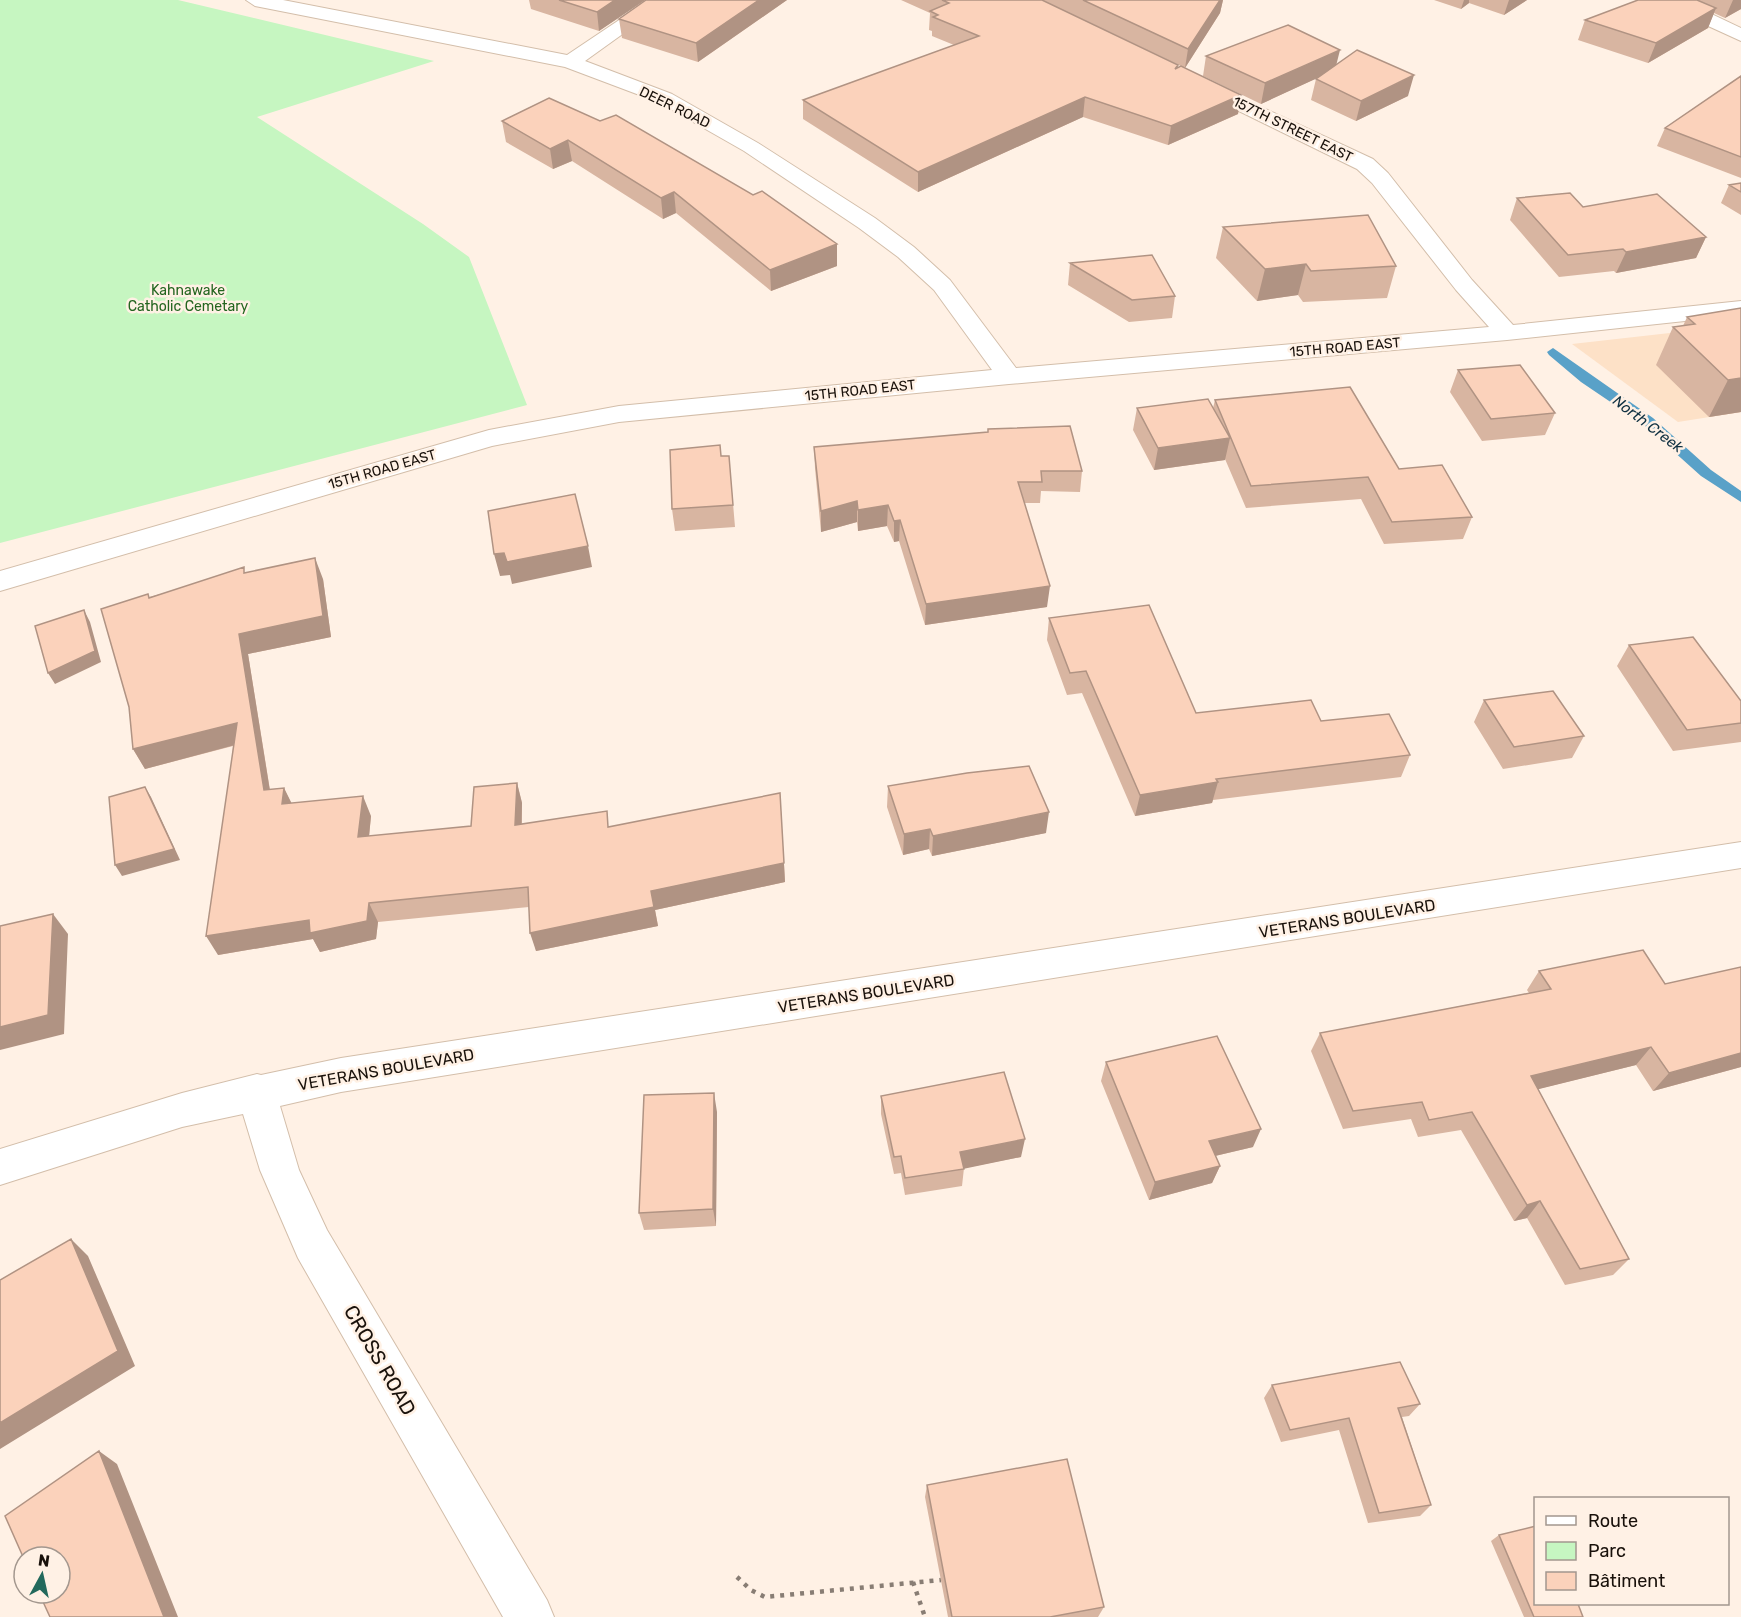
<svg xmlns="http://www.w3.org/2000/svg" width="1741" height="1617" font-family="Rubik,sans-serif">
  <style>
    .built { fill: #fde1c7 }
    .green { fill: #c6f6c1 }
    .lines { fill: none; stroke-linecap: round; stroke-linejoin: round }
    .stream { fill: #59a1c8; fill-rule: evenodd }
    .minor-casing { stroke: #d3beaa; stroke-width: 2 }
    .path { stroke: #887d74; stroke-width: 4.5; stroke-dasharray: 4 6; stroke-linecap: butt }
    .minor { fill: #fff; fill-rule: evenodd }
    .wall { fill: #d8b5a1 }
    .shaded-wall { fill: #b09383 }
    .building { fill: #fbd2bb; stroke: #b09383; stroke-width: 1.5 }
    .labels { text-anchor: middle; stroke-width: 5; stroke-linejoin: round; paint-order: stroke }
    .far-street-label { font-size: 14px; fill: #19110b; stroke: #fff1e5 }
    .far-park-label { font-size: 14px; fill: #23651f; stroke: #fff1e5 }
    .far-water-label { font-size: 15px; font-style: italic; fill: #0f3041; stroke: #fff1e5 }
    .street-label { font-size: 16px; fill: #19110b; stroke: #fff1e5 }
    .near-street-label { font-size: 20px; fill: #19110b; stroke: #fff1e5 }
  </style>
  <rect width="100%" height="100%" fill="#fff1e5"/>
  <path class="built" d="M1741 325V412L1678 422 1572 344Z"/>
  <path class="green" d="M0 0H178L434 61 257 117 423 224 469 257 527 405 0 543Z"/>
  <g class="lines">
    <path class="stream" d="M1553 348 1653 418 1711 470 1741 491V502L1701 476 1643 424 1581 382 1549 355 1547 352Z"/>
    <g class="minor-casing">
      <path id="minor" d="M246 0H283L567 55 649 0H670L585 61 672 94 758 143 875 218 914 247 950 280 1016 368 1489 327 1456 290 1372 183 1357 169 1192 88 1189 84 1192 80 1199 78 1373 159 1388 173 1472 280 1513 325 1741 301V315L1507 340 1009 384 619 422 492 446 0 591V571L489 430 619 406 992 370 934 290 898 257 859 228 744 151 658 102 565 67 255 6Z
        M1658 0H1682L1741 28V41L1660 4Z
        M1741 842V868L341 1092 280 1106 299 1170 327 1230 547 1600 554 1617H503L298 1258 260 1170 243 1114 182 1127 0 1185V1149L182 1093 257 1074 261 1075 341 1058Z"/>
    </g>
    <path class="path" d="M737 1577 751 1590 765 1597 941 1580
      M913 1582 925 1617"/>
    <use href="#minor" class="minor"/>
  </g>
  <path class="wall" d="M529 0H645L599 31 531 9Z
    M646 0H787L698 62 622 38 619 19Z
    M901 0H1223L1220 13 1185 68 1078 17 1178 65 1177 68 1241 95 1238 114 1168 145 1083 117 918 192 803 119V100L954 45 932 36V31L929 30 930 13Z
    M1434 0H1527L1504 15 1469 3 1461 9Z
    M1638 0H1741V9L1725 18 1714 13 1708 28 1648 63 1578 40 1585 20Z
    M1206 56 1336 65 1408 96 1356 121 1311 100 1316 79 1317 78 1261 104 1203 76Z
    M1741 76V178L1657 146 1665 128Z
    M549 98 837 244V266L771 291 676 213 663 219 572 161 553 169 506 142 502 121Z
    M1741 183V215L1721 203 1729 185Z
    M1517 198 1706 237 1696 258 1616 273 1614 271 1559 277 1510 220Z
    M1223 227 1396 266 1387 298 1303 302 1298 295 1257 301 1216 258Z
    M1070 263 1175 296 1172 318 1129 322 1068 285Z
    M1741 308V412L1709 417 1656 365 1673 327 1683 326 1687 317Z
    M1458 370 1555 413 1545 435 1482 441 1450 392Z
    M1215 400 1399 469 1472 517 1463 539 1384 544 1361 499 1246 508 1225 459V460L1154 470 1133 430 1137 408H1213Z
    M814 447 1082 471 1080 492 1041 491 1040 503H1024L1047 607 925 625 899 541 894 542 887 526 858 531 857 522 821 532 815 468Z
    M721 456H729L735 527 675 531 672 509Z
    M246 572 323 579 331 637 248 654 270 790 284 788 291 803 371 816 369 836 471 826 517 783 522 803V824L610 827 780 793 785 882 655 910 658 926 536 951 529 907 378 922 376 939 320 952 313 939 218 955 233 746 145 769 133 749 148 594 149 597Z
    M1049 618 1196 713 1321 721 1410 755 1401 777 1213 800 1212 803 1135 816 1082 693 1067 695 1047 640Z
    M1629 645 1741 701V742L1673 751 1617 666Z
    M1484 700 1584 736 1572 758 1503 769 1474 722Z
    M888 786 1046 833 932 856 929 849 903 855 887 807Z
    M1741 967V1067L1653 1091 1636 1065 1538 1089 1629 1259 1613 1275 1565 1285 1527 1218 1514 1221 1461 1130 1418 1137 1411 1119 1343 1129 1311 1051 1320 1033 1529 993 1527 990 1539 971 1665 984Z
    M1106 1062 1253 1147 1215 1156 1220 1166 1212 1183 1149 1200 1101 1081Z
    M881 1096 1021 1157 964 1168 962 1186 905 1195 901 1173 894 1174 881 1114Z
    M717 1112 716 1226 644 1230 639 1213Z
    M1272 1385 1420 1404 1409 1416 1402 1417 1431 1505 1420 1516 1368 1523 1339 1430 1281 1442 1264 1398Z
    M927 1485 1104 1607 1098 1617H948L925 1497Z
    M1499 1535 1583 1617H1524L1491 1541Z"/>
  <path class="shaded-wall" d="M615 0H645L599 31 597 12Z
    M759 0H787L698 62 696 43Z
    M1220 0H1223L1220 13 1185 68 1188 49Z
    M1464 0H1469V3L1461 9Z
    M1509 0H1527L1504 15Z
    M1733 0H1741V9L1725 18Z
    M1716 8 1708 28 1648 63 1656 43Z
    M1340 50 1335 70 1261 104 1265 83Z
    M1414 75 1408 96 1356 121 1361 101Z
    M1241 95 1238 114 1168 145 1171 126Z
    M1085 97 1083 117 918 192V172Z
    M568 140 572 161 553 169 550 149Z
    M674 192 676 213 663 219 661 198Z
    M1706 237 1696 258 1616 273 1626 252Z
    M837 244V266L771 291 770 270Z
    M1306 264 1298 295 1257 301 1265 269Z
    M1741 378V412L1709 417 1728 380Z
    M1230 438 1225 460 1154 470 1158 448Z
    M857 501V522L821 532V511Z
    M888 505 887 526 858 531V510Z
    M900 520 899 541 894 542V521Z
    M588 546 592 567 512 584 510 575 500 576 494 554 504 553Z
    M315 558 323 579 331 637 248 654 273 810 264 790 239 634Z
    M1050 586 1047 607 925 625 926 604Z
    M84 610 90 622 101 662 55 684 48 673Z
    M237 723 246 742 145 769 133 749Z
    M1218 782 1212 803 1135 816 1140 795Z
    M517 783 522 803 521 844 515 825Z
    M145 787 151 797 180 860 122 876 115 865Z
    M284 788 294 808 282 804Z
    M780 793 785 882 655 910 658 926 536 951 530 933 651 891Z
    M363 796 371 816 367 857 358 837Z
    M1049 812 1046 833 932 856 933 836Z
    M930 829 929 849 903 855 904 834Z
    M369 903 378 922 376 939 320 952 313 939 218 955 206 936Z
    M53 914 68 934 64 1034 0 1050V1027Z
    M1651 1047 1636 1065 1519 1094 1531 1076Z
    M1741 1053V1067L1653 1091 1669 1073Z
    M714 1093 717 1112 716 1226 713 1209Z
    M1261 1129 1253 1147 1202 1159 1209 1141Z
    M1025 1139 1021 1157 958 1170 960 1152Z
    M1220 1166 1212 1183 1149 1200 1155 1182Z
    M1540 1201 1527 1218 1514 1221 1527 1205Z
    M71 1239 88 1256 135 1366 0 1449V1423Z
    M99 1451 117 1464 178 1617H164Z"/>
  <path class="building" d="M559 0H615L597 12Z
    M646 0H759L696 43 619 19Z
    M942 0H1042L1178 65 1175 69 1181 66 1241 95 1171 126 1085 97 918 172 803 100 979 36 933 17 938 15 930 11 949 3Z
    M1083 0H1220L1188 49Z
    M1638 0H1697L1716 8 1656 43 1585 20Z
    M1288 25 1340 50 1265 83 1206 56Z
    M1357 50 1414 75 1361 101 1316 79Z
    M1741 76V157L1665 128Z
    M549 98 600 121 616 115 753 195 762 191 837 244 770 270 674 192 661 198 568 140 550 149 502 121Z
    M1741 183V192L1729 185Z
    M1570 193 1583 207 1657 194 1706 237 1626 252 1623 249 1568 255 1517 198Z
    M1368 215 1396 266 1311 271 1306 264 1265 269 1223 227Z
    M1152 255 1175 296 1132 300 1070 263Z
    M1741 308V378L1728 380 1673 327 1695 324 1687 317Z
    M1520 365 1555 413 1491 419 1458 370Z
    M1350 387 1399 469 1442 465 1472 517 1392 522 1368 477 1251 486 1215 400Z
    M1208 399 1230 438 1158 448 1137 408Z
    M1070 426 1082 471H1041L1042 482H1018L1050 586 926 604 900 520 894 521 888 505 858 510 857 501 821 511 814 447 988 432V429Z
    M720 445 721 456H729L733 505 672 509 670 450Z
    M575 494 588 546 507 562 504 553 494 554 488 511Z
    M315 558 323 616 239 634 264 790 284 788 282 804 363 796 358 837 471 826 474 787 517 783 515 825 607 811 608 827 780 793 784 863 651 891 654 907 530 933 528 887 369 903 367 921 310 933 309 920 206 936 237 723 133 749 129 707 101 609 148 594 149 598 244 567V573Z
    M1149 605 1196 713 1311 700 1321 721 1389 714 1410 755 1216 779 1218 782 1140 795 1086 671 1070 673 1049 618Z
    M84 610 95 651 48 673 35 626Z
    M1693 637 1741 701V723L1687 730 1629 645Z
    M1553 691 1584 736 1514 747 1484 700Z
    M1029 766 1049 812 933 836 930 829 904 834 888 786 967 773Z
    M145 787 174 849 115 865 109 797Z
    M53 914 48 1015 0 1027V926Z
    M1643 950 1665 984 1741 967V1053L1669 1073 1651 1047 1531 1076 1629 1259 1580 1269 1540 1201 1527 1205 1472 1112 1429 1120 1422 1102 1353 1111 1320 1033 1551 989 1539 971Z
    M1217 1036 1261 1129 1209 1141 1220 1166 1155 1182 1106 1062Z
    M1004 1072 1025 1139 960 1152 964 1169 905 1178 901 1156 894 1157 881 1096Z
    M714 1093 713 1209 639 1213 644 1095Z
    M71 1239 118 1351 0 1423V1280Z
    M1400 1362 1420 1404 1398 1408 1431 1505 1379 1513 1349 1418 1290 1430 1272 1385Z
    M99 1451 164 1617H50L39 1593H60V1557H24V1559L5 1516Z
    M1067 1459 1104 1607 1050 1617H952L927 1485Z
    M1536 1526V1604H1578L1583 1617H1534L1499 1535Z"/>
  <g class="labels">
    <g class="far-street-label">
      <text transform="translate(675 107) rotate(26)" y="5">DEER ROAD</text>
      <text transform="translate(1293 129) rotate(26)" y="5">157TH STREET EAST</text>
      <text transform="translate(1345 347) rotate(-5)" y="5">15TH ROAD EAST</text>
      <text transform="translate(860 390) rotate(-6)" y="5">15TH ROAD EAST</text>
      <text transform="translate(382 469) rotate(-16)" y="5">15TH ROAD EAST</text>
    </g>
    <g class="far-park-label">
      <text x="188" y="295">Kahnawake<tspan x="188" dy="16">Catholic Cemetary</tspan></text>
    </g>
    <g class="far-water-label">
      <text transform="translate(1648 424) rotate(37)" y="5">North Creek</text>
    </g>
    <g class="street-label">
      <text transform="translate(1347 918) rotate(-9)" y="6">VETERANS BOULEVARD</text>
      <text transform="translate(866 993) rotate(-9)" y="6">VETERANS BOULEVARD</text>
      <text transform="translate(386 1069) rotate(-10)" y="6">VETERANS BOULEVARD</text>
    </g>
    <g class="near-street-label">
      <text transform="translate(380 1360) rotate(60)" y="7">CROSS ROAD</text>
    </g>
  </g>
  <rect x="1534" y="1497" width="195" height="108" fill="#fff1e5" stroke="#a3978e" stroke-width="1.5"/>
  <rect x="1546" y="1516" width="30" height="9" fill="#ffffff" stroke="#a3978e" stroke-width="1.5"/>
  <text x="1588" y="1527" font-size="18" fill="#19110b">Route</text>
  <rect x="1546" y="1542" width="30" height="18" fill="#c6f6c1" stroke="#a3978e" stroke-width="1.5"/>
  <text x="1588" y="1557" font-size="18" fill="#19110b">Parc</text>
  <rect x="1546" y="1572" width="30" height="18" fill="#fbd2bb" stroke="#a3978e" stroke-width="1.5"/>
  <text x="1588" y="1587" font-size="18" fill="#19110b">Bâtiment</text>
  <g transform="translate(42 1575) rotate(8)"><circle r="28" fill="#fff1e5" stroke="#a3978e" stroke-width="1.5"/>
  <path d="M0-4.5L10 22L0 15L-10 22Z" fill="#23695c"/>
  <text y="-9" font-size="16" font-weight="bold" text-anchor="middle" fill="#19110b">N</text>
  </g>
</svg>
